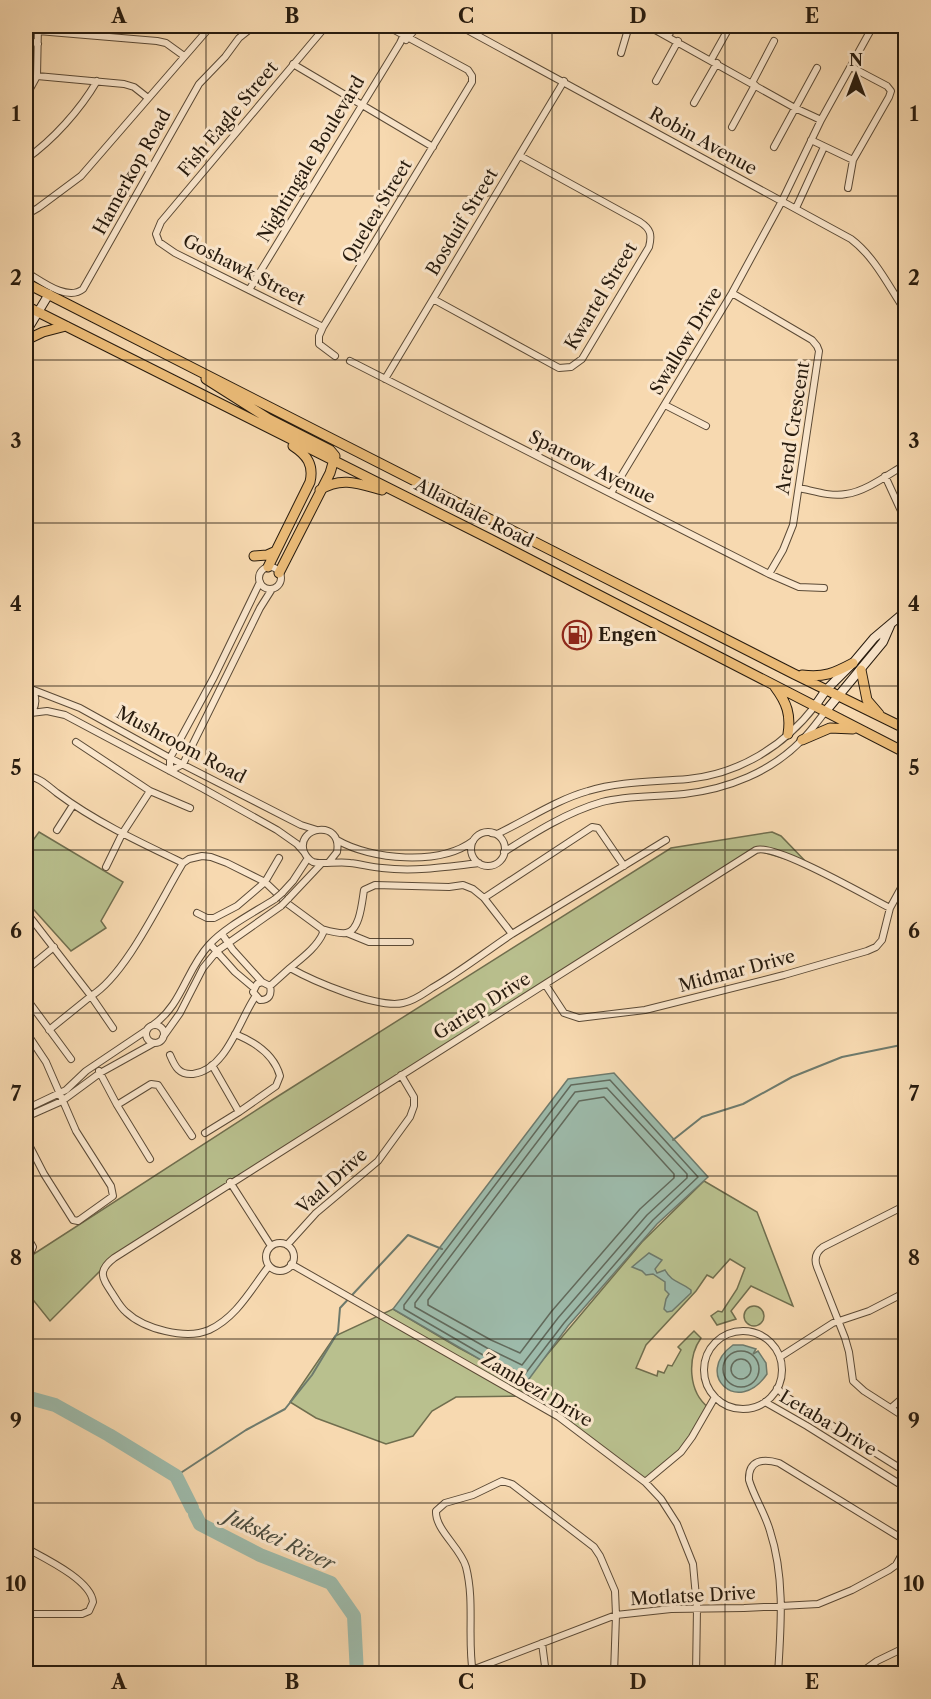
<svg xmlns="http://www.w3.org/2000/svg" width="931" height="1699" font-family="'Libre Caslon Text',serif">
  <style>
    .green { fill: #b9c08e; stroke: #706e4e; stroke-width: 1.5 }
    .water { fill: #9dbaaa; stroke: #6e7a6c; stroke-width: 1.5 }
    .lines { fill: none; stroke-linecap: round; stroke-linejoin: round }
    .shore { stroke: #626a5c; stroke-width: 1.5 }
    .stream { stroke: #6e7a6c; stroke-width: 2 }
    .river { stroke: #9dbaaa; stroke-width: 14 }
    .street-casing { stroke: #5b4a36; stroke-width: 8 }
    .secondary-casing { stroke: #271b0e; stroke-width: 10 }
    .primary-casing { stroke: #271b0e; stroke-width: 11 }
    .street { stroke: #fae6cc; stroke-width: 6 }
    .secondary { stroke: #fae6cc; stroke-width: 8 }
    .primary { stroke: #ecbc78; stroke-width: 9 }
    .street-bridge-casing { stroke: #5b4a36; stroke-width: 8; stroke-linecap: butt }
    .street-bridge { stroke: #fae6cc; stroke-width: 6 }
    .grid { fill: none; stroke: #271b0e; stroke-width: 1.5; stroke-opacity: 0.55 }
    .labels { text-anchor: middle; stroke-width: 6; stroke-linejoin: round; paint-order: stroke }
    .street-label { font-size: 18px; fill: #271b0e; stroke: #fae6cc }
    .poi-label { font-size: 18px; font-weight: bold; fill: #271b0e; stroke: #fae6cc; text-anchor: start }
    .water-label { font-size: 20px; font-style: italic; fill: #4a4b3d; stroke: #fae6cc }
    .neatline { fill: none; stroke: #271b0e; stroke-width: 2 }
    .grid-label { font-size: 20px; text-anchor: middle; font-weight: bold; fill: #271b0e }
  </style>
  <rect width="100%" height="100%" fill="#f7d9b0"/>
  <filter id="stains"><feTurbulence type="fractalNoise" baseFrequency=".00333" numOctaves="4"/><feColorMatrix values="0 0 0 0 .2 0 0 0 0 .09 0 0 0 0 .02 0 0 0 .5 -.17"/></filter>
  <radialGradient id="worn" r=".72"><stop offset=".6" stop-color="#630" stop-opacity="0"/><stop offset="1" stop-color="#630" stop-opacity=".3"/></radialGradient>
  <path class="green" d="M39 832 123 882 101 921 106 928 71 951 26 901V850Z
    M772 832 781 836 810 866 755 850 107 1264 50 1321 26 1291V1259L272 1100 671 848Z
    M704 1181 757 1212 793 1306 751 1286 731 1311 736 1319 717 1325 711 1316 718 1311 722 1312 737 1289 745 1268 730 1259 713 1278 707 1275 696 1291 646 1345 636 1368 657 1376 658 1371 664 1373 668 1365 672 1366 681 1350 678 1347 694 1331 701 1338C687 1358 688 1392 709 1408L689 1443 645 1482 561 1419 521 1396 456 1397 432 1411 413 1436 386 1444 316 1418 290 1402 335 1336 393 1309 459 1348 524 1382 642 1242Z
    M744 1316a10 10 0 1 1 20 0a10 10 0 1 1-20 0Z"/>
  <path class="water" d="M614 1073 708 1177 657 1224 568 1326 526 1383 481 1360 393 1309 568 1079Z
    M649 1253 662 1260 655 1269 657 1273 665 1270C672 1283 680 1281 691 1290V1293L672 1311 667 1312 664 1309 666 1299 669 1294 665 1290V1282L653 1274 646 1275 642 1271 632 1267Z
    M733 1345H743L756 1349 753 1354 758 1351 766 1363 767 1374C738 1417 693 1374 733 1345Z"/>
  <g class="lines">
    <path class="shore" d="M610 1080 698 1177 653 1220 564 1323 525 1374H522L483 1355 404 1309V1305L571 1085Z
      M607 1088 687 1174V1178L647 1215 558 1318 522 1365 487 1348 415 1307V1303L575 1092Z
      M604 1097 674 1174V1178L640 1209 551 1312 520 1353 491 1340 428 1305V1300L579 1101Z
      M723 1369a18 18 0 1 1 36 0a18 18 0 1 1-36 0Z
      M731 1369a10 10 0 1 1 20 0a10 10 0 1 1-20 0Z"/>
    <path class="stream" d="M673 1140 702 1117 743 1104 792 1077 842 1057 906 1044
      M176 1476 246 1430 285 1409 312 1375 338 1332 340 1308 408 1235 442 1249"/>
    <path class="river" d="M26 1397 55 1405 109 1435 176 1476 192 1508
      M195 1514 200 1524 260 1555 331 1583 354 1616 357 1674"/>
    <g class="street-casing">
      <path id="street" d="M460 26 851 239C875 257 889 287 906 312
        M648 26 795 108 821 120
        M38 31 157 41 166 43 184 56
        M668 36 674 26
        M26 39 38 44
        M406 40 418 26
        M621 53 629 26
        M711 60 730 26
        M293 64 433 147
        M37 76 124 84 134 87 148 98
        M656 81 678 41
        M752 83 774 41
        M26 96 37 76 38 26
        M694 103 717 63
        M732 127 755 85
        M811 140 853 160
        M774 147 817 68
        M26 159C53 140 80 110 97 81
        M848 188 853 160 889 97 891 91 887 86 851 67
        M796 208 824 147
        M26 215 38 208 81 176 211 26
        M26 272C40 280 67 302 83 289L199 84 225 57 239 38 254 26
        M249 290 400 43 408 26
        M732 293 812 340 817 346 819 351 793 525 783 550 769 574
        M433 299 559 368 571 367 582 359 649 247C652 235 651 229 640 222L520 156
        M323 327 175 253 159 242 156 234 161 222 326 26
        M335 356 319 344V336L323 327 472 82V76L468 70 387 26
        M350 361 769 574 799 587 824 588
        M385 379 564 81
        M665 405 706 426
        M885 476 902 513
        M799 488C814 491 831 497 846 494 865 492 889 474 906 464
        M611 493 732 293 782 201 821 120 873 26
        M259 578a11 11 0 1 1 22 0a11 11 0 1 1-22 0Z
        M260 582 214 677 170 758V771L183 764 260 608 272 589
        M26 685C39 694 38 708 26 718
        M31 689 80 708 170 758 301 825 317 830
        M31 713 47 711 65 715 202 788 277 830 297 844 304 852
        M76 742 150 791 190 808
        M26 776C38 776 48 786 57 793 96 822 139 842 183 863 161 899 126 975 91 996L26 912
        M57 830 73 805
        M471 849a17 17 0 1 1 34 0a17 17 0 1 1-34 0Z
        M491 833 497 834C527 820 556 800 588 791 620 781 655 782 688 779 739 774 784 746 815 706
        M337 840C371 860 440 866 473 841
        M504 852C534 833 567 812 602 802 628 795 656 797 684 794 728 789 771 772 802 740 811 731 818 721 825 712
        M329 862 337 852C343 819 295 826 304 852 306 856 309 860 313 862 320 865 339 861 350 863 360 864 371 867 382 868 414 872 447 867 479 863
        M183 863 189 859 202 856 211 857 227 863 265 882 288 904 322 929 323 933C317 947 302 958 290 968
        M106 867 122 834 150 791
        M282 893 293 881 308 858
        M484 898 512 934 666 840
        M288 899 321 864
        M197 913 207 918H214L237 906 265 882 279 858
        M322 929C329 931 339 934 346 933 360 931 362 902 364 890L375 885 449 887 463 885 473 889 484 898 592 827 598 828 624 866
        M347 933 369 942H410
        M222 934 233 950 262 982 270 986C272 995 269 1000 260 1000L253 992 257 984 262 982
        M210 944 235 972 254 988
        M26 970 54 947
        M545 984 564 1013 579 1018 645 1010 784 975 867 951 876 947 882 940 890 908 906 879
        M270 986 290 968C313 981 378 1009 403 1003 414 1001 423 994 432 988 460 972 485 952 512 934
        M26 998 71 1059
        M153 1025C182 1005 186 970 209 945 225 927 255 912 275 899
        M146 1034a9 9 0 1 1 18 0a9 9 0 1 1-18 0Z
        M49 1030 91 996 113 1028
        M26 1032 46 1062 76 1131 111 1186 113 1196 78 1221 73 1220 44 1174 26 1139
        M235 1034C255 1042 274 1054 280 1076L276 1086 239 1112
        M163 1037 180 1013 203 968 217 951 281 906
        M170 1055C175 1067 179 1075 193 1074 226 1070 239 1021 255 997
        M99 1071 117 1105 150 1159
        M117 1105 151 1084 158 1085 192 1136
        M26 1109 66 1090 86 1071 147 1030
        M26 1117 62 1101 100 1073 154 1043
        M205 1133 239 1112 212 1065
        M230 1182 271 1246
        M906 1205 823 1247C816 1252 814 1259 817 1267L845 1338 849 1352 853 1381 864 1391 906 1418
        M26 1235 33 1247 31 1252 26 1255
        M266 1257a14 14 0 1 1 28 0a14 14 0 1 1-28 0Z
        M287 1245 316 1213 378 1161 410 1117 414 1106V1097L401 1075
        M291 1264 559 1417 645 1482 661 1499 677 1524 693 1564 697 1608 696 1674
        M269 1266C251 1289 237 1317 209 1330 186 1340 144 1329 126 1312 120 1307 116 1299 112 1293 102 1278 97 1271 114 1258L756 850C775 843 868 897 890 908
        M704 1370a39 39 0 1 1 78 0a39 39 0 1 1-78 0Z
        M780 1357 833 1323 869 1311 906 1292
        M777 1388 785 1396 906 1472
        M765 1402 807 1426 906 1488
        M891 1408 906 1395
        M645 1482 681 1452 692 1437 715 1397
        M26 1548C44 1558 91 1580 93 1602L89 1611 82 1614H26
        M542 1643 546 1674
        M472 1670 616 1615 671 1609 744 1608 818 1604 852 1590 889 1570 896 1565 906 1547
        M473 1674C467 1639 475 1602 466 1567 461 1548 435 1530 436 1511L445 1503 473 1495 502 1481 512 1484 594 1547 600 1556 615 1591 616 1615 614 1674
        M778 1674C781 1626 785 1577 770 1531 765 1513 754 1497 749 1480 748 1460 763 1458 779 1463L906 1541
        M859 1674 877 1661 906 1647"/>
    </g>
    <g class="secondary-casing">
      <path id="secondary" d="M26 332 49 294
        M815 706 826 690 853 663 874 638 906 611
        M825 712 883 642 890 626"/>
    </g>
    <g class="primary-casing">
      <path id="primary" d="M26 283 794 674 906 729
        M26 306 490 539 906 753
        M26 340 43 332 66 326
        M206 379 269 419 330 450 335 456 330 473 279 573
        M320 490C341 476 360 484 382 490
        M254 556 267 555 276 551
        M268 567 310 482C314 465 307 455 293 446
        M861 670 867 700 879 714
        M802 675C824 678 834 673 853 663
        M775 687C787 703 791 715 788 734
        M802 740 830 728 853 729"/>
    </g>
    <use href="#street" class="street"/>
    <use href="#secondary" class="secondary"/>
    <use href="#primary" class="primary"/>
    <g class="street-bridge-casing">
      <path id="street-bridge" d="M275 899 282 893
        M281 906 288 899"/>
    </g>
    <use href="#street-bridge" class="street-bridge"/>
  </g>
  <path class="grid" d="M206 26V1674M379 26V1674M552 26V1674M725 26V1674M26 196H906M26 360H906M26 523H906M26 686H906M26 850H906M26 1013H906M26 1176H906M26 1339H906M26 1503H906"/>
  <defs>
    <g id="fuel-ring" transform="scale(1.5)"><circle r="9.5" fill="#fae6cc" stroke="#8f2418" stroke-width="1.5"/><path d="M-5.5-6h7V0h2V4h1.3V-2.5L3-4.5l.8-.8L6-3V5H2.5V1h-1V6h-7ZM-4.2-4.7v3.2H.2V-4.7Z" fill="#8f2418"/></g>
  </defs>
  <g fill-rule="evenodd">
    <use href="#fuel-ring" x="577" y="635"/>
  </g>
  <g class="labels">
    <g class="street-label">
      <text transform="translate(228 119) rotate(-50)" y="6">Fish Eagle Street</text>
      <text transform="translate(703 141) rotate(29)" y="6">Robin Avenue</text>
      <text transform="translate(311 159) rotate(-59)" y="6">Nightingale Boulevard</text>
      <text transform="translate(132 172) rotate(-61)" y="6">Hamerkop Road</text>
      <text transform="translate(377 211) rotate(-59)" y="6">Quelea Street</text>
      <text transform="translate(462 222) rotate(-59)" y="6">Bosduif Street</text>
      <text transform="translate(244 270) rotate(27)" y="6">Goshawk Street</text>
      <text transform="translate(601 296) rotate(-59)" y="6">Kwartel Street</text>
      <text transform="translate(686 341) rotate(-59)" y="6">Swallow Drive</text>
      <text transform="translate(793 428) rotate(-81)" y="6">Arend Crescent</text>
      <text transform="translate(592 467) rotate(27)" y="6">Sparrow Avenue</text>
      <text transform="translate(474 513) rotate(27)" y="6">Allandale Road</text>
      <text transform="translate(181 745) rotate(28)" y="6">Mushroom Road</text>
      <text transform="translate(737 971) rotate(-15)" y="6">Midmar Drive</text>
      <text transform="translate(482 1006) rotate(-32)" y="6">Gariep Drive</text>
      <text transform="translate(332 1181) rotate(-42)" y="6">Vaal Drive</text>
      <text transform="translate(537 1390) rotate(31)" y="6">Zambezi Drive</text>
      <text transform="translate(828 1423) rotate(31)" y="6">Letaba Drive</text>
      <text transform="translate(693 1596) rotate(-3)" y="6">Motlatse Drive</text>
    </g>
    <g class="poi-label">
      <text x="598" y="641">Engen</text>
    </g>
    <g class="water-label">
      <text transform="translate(280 1540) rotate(25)" y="7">Jukskei River</text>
    </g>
  </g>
  <rect width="931" height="1699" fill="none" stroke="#f7d9b0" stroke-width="66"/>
  <g transform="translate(856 75)" stroke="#fae6cc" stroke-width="4.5" paint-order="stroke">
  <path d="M0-4.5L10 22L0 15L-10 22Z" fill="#271b0e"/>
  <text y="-9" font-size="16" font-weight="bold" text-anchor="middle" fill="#271b0e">N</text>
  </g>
  <rect x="33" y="33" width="865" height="1633" class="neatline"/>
  <g class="grid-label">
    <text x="119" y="23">A</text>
    <text x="292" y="23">B</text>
    <text x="466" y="23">C</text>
    <text x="638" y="23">D</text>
    <text x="812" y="23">E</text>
    <text x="16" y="121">1</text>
    <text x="914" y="121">1</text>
    <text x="16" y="285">2</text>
    <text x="914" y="285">2</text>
    <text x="16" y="448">3</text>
    <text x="914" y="448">3</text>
    <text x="16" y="611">4</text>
    <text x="914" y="611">4</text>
    <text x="16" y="775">5</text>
    <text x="914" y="775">5</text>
    <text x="16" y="938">6</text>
    <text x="914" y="938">6</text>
    <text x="16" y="1101">7</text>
    <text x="914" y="1101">7</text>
    <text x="16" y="1265">8</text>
    <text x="914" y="1265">8</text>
    <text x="16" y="1428">9</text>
    <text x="914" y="1428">9</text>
    <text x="16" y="1591">10</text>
    <text x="914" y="1591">10</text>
    <text x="119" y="1689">A</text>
    <text x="292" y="1689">B</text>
    <text x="466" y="1689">C</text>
    <text x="638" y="1689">D</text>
    <text x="812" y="1689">E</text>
  </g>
  <rect width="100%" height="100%" filter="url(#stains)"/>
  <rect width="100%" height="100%" fill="url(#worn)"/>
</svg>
